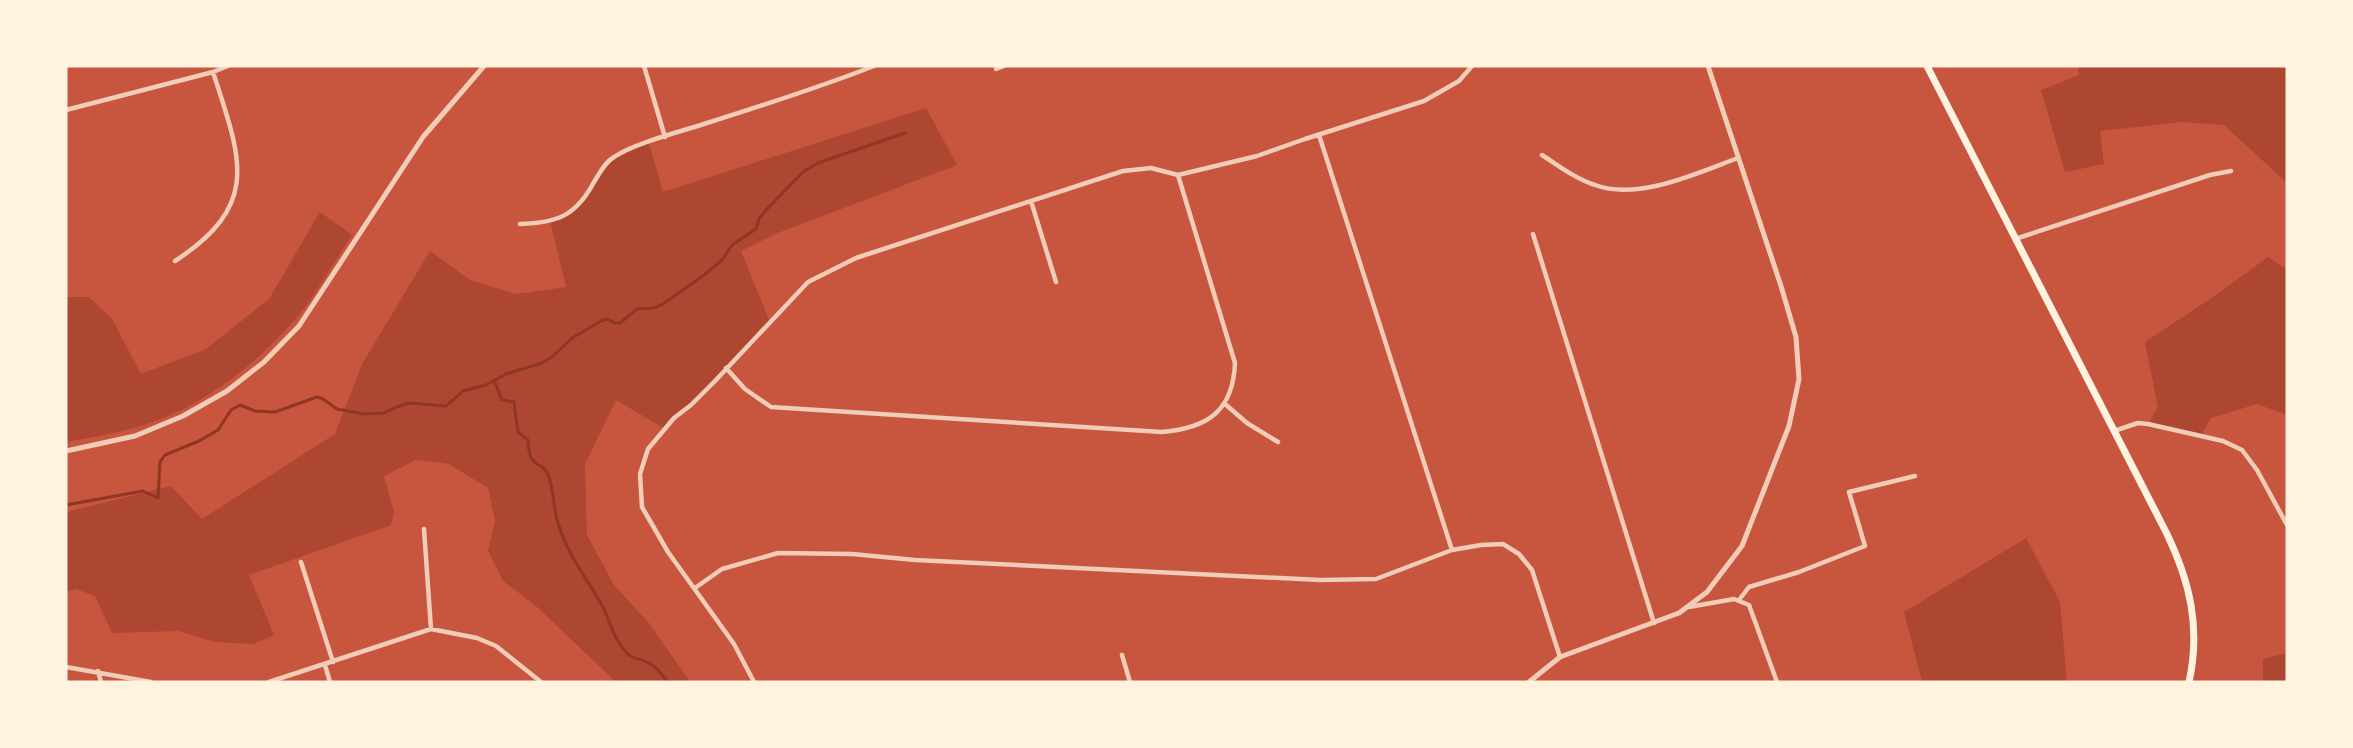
<svg xmlns="http://www.w3.org/2000/svg" width="2353" height="748" font-family="Karla,sans-serif">
  <style>
    .green { fill: #ae4732 }
    .lines { fill: none; stroke-linecap: round; stroke-linejoin: round }
    .stream { stroke: #8f3625; stroke-width: 3 }
    .minor { stroke: #f1ccb7; stroke-width: 4.5 }
    .tertiary { stroke: #f1ccb7; stroke-width: 5 }
    .primary { stroke: #fff3e0; stroke-width: 7 }
  </style>
  <rect width="100%" height="100%" fill="#c8553d"/>
  <path class="green" d="M2078 66H2284L2287 68V183L2224 125 2182 122 2100 131 2104 164 2065 172 2041 90 2079 75Z
    M926 108 957 165 775 234 741 251 770 322 665 429 616 400 585 464 587 535 614 585 649 623 690 682H616L535 605 503 581 488 551 495 521 488 488 449 464 416 460 384 476 394 512 391 525 249 575 274 635 253 644 215 642 178 631 112 633 95 596 76 589 66 592V512L171 486 202 519 335 434 362 364 430 251 470 280 516 294 566 287 550 221 574 210 599 173 615 156 649 143 663 192Z
    M320 212 352 235C333 263 314 299 292 323 250 370 196 411 134 428 112 434 88 438 66 442V297H89L112 319 141 374 206 349 269 299Z
    M2268 257 2287 270V415L2257 404 2211 418 2201 436 2148 424 2158 407 2145 342 2213 297Z
    M2026 538 2060 602 2067 682H1922L1904 612Z
    M2287 653V682H2263V659Z"/>
  <g class="lines">
    <path class="stream" d="M494 380 502 400 514 402 518 432 528 440C529 472 542 458 549 477 554 493 553 510 559 526 568 555 586 577 600 602 610 618 612 637 625 651 632 660 640 658 649 663 657 667 662 675 668 682
      M66 505 143 491 158 498 160 462 165 455 199 441 218 430 231 410 240 405 255 411 275 412 317 397 323 399 337 409 364 414 383 413 402 405 410 403 446 406 463 391 486 385 506 374 542 363 552 357 572 338 603 320 607 319 615 323H620L637 309 654 308 663 304 703 276 722 260 732 245 756 229 759 219 766 210 803 172 818 163 905 133"/>
    <path class="minor" d="M644 66 665 137
      M996 69 1004 66
      M66 110 213 72 228 66
      M1319 135 1452 550
      M1542 155C1559 166 1576 179 1595 185 1638 201 1697 173 1738 158
      M1031 201 1056 282
      M520 224C557 223 576 216 594 182 600 173 604 163 614 157 635 143 679 132 704 124 761 106 818 88 874 66
      M1533 234 1654 623
      M2015 239 2210 175 2231 171
      M175 261C263 204 240 157 213 72
      M726 368 745 389 771 407 1162 432C1208 428 1233 411 1235 363L1178 175
      M1225 404 1247 423 1278 442
      M2114 431 2138 423 2148 424 2223 441 2242 450 2257 470 2287 525
      M424 529 431 629
      M301 562 333 662
      M695 588 722 569 778 553 852 554 915 560 1320 580 1376 579 1452 550 1481 545 1503 544 1519 554 1532 570 1560 657
      M1739 600 1749 587 1799 572 1865 546 1849 492 1915 476
      M1689 607 1734 599 1749 605 1777 682
      M1122 655 1130 682
      M325 665 330 682
      M66 667 151 682
      M98 671 101 682
      M269 682 431 629 477 638 496 646 541 682
      M754 682 734 644 668 552 642 507 640 474 648 449 674 418 691 405 715 381 808 282 856 258 1123 171 1151 168 1178 175 1257 156 1305 139 1424 101 1459 81 1472 66"/>
    <path class="tertiary" d="M66 451 135 436 183 416 227 391 264 362 299 326 423 137 484 66
      M1529 682 1560 657 1679 613 1707 592 1742 546 1789 426 1799 379 1796 337 1781 286 1708 66"/>
    <path class="primary" d="M1927 66 2166 532C2190 581 2201 628 2189 682"/>
  </g>
  <rect width="2353" height="748" fill="none" stroke="#fff3e0" stroke-width="135"/>
</svg>
